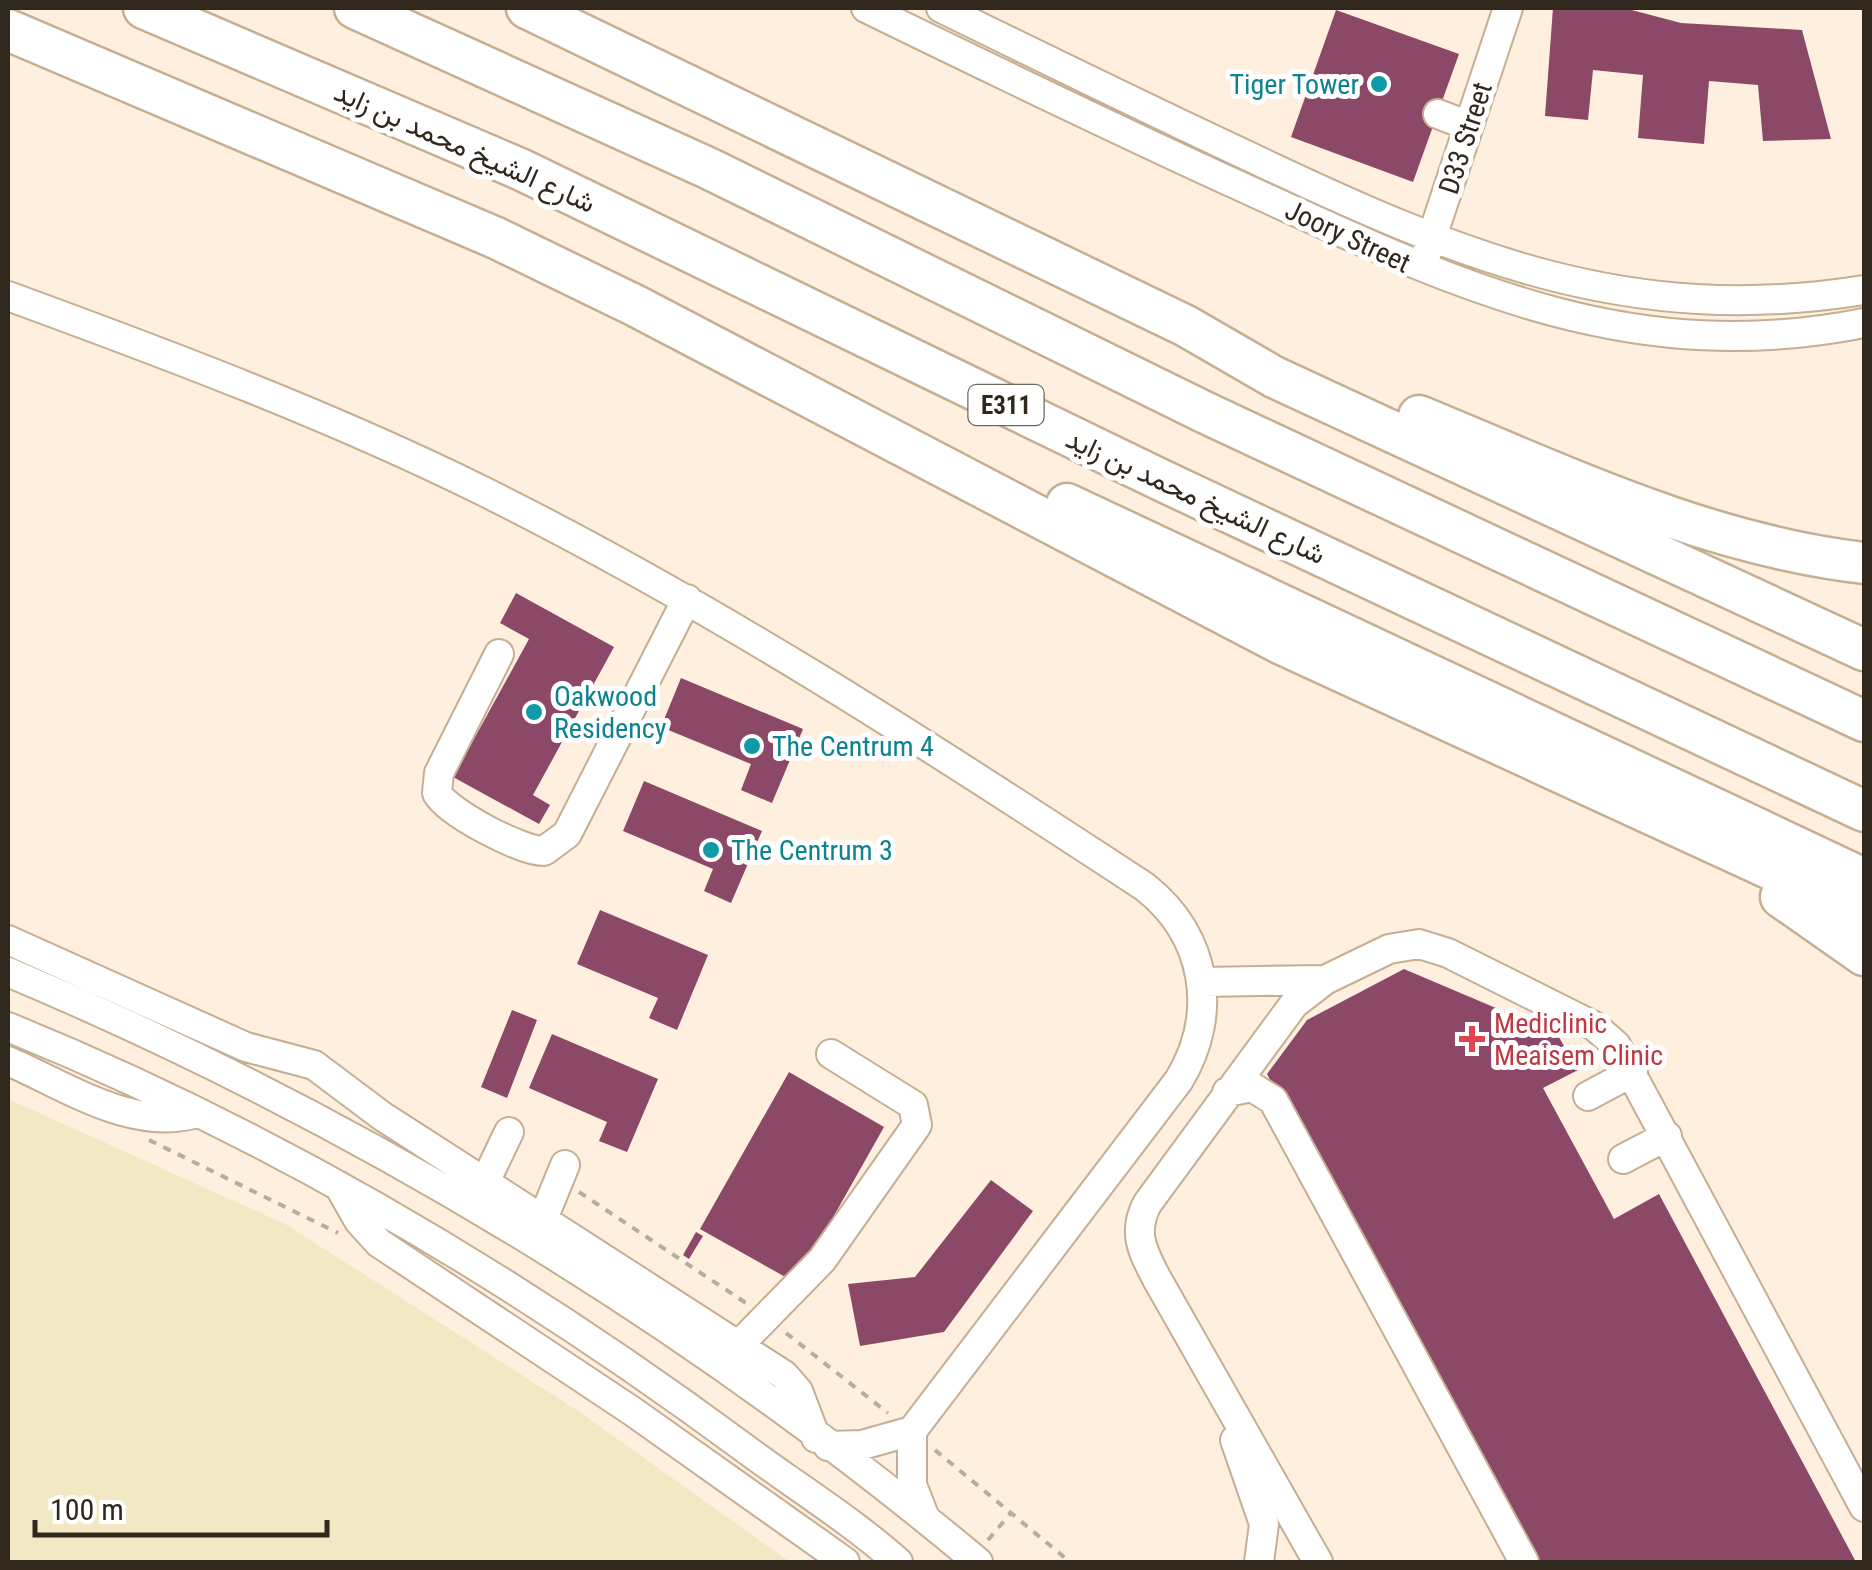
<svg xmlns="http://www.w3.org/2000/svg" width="1872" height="1570" font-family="'Roboto Condensed',Vazirmatn,sans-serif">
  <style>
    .sand { fill: #f2e8c3 }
    .building { fill: #8b4867 }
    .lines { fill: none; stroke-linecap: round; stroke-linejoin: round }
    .minor-casing { stroke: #c6ae93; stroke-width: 32 }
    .highway-casing { stroke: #c6ae93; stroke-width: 45 }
    .path { stroke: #b9ac9d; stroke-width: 4; stroke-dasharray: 8 8; stroke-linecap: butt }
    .minor { stroke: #fff; stroke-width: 28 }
    .highway { stroke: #fff; stroke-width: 40 }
    .culture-dot { fill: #0f9aa8; stroke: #fff; stroke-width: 4 }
    .health-dot { fill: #e0444e; stroke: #fff; stroke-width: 4 }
    .labels { text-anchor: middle; stroke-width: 10; stroke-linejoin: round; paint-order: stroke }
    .shield { fill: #fff; stroke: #6f6861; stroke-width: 2.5 }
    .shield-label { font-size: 25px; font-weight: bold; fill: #31281d }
    .culture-label { font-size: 28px; fill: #0d838f; stroke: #fff; text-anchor: start }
    .street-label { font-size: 28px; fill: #31281d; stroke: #fff }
    .health-label { font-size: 28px; fill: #be3a42; stroke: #fff; text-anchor: start }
  </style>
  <rect width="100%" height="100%" fill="#feefde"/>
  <path class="sand" d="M8 1099 285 1224 578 1411 790 1562H8Z"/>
  <path class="building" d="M1553 8H1624L1681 23 1802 30 1831 139 1763 141 1758 85 1709 81 1704 144 1638 138 1643 75 1593 70 1588 120 1545 116Z
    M1336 10 1459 54 1413 182 1291 137Z
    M516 593 614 647 533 795 550 805 539 824 453 777 529 639 500 623Z
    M681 678 803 729 772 803 741 790 751 764 661 727Z
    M644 781 762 831 731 903 704 891 713 869 623 831Z
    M600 910 708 955 677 1030 649 1018 658 998 577 964Z
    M1404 969 1557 1034 1578 1070 1543 1088 1614 1219 1659 1194 1856 1562H1533L1267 1074 1307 1020Z
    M512 1010 537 1020 507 1098 481 1087Z
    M552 1034 658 1079 627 1152 599 1141 607 1122 529 1088Z
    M789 1072 884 1127 796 1283 700 1229Z
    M991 1180 1033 1211 944 1332 860 1346 848 1284 915 1277Z
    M696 1232 703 1236 689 1259 683 1255Z"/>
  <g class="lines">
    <g class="minor-casing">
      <path id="minor" d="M866 8C991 69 1115 129 1242 187 1450 282 1627 370 1864 323
        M941 8C1043 58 1145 108 1248 156 1457 255 1627 328 1864 290
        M1438 114 1469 126
        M1425 258 1508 8
        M8 296C169 355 329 415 483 491 714 606 930 746 1145 887 1207 936 1219 1014 1179 1080L912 1431V1485L925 1518
        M499 654 439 773 437 793C448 813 521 851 544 851L567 834 687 599
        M8 940 246 1047 314 1065 382 1116 784 1375 798 1391 816 1438
        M8 972C357 1119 687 1319 978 1562
        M1202 982 1323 980
        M8 1027C271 1134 519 1281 747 1450 797 1487 852 1521 898 1562
        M8 1061C66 1086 132 1132 197 1113
        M1227 1092 1252 1087 1273 1100 1524 1562
        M1588 1096 1633 1072
        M1623 1159 1667 1136
        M485 1182 509 1132
        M339 1186 359 1221 379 1243 632 1411 845 1562
        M543 1219 565 1165
        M739 1345 822 1260 917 1125 913 1105 831 1054
        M1235 1440 1264 1524 1259 1562
        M828 1446 862 1445 912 1431
        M1318 1562 1157 1279C1143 1252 1132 1233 1147 1204L1294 1004 1325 980 1389 949 1419 944 1448 953 1594 1026 1616 1045 1864 1507"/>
    </g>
    <g class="highway-casing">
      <path id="highway" d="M144 8 522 170 1161 480 1864 811
        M355 8 710 169 1204 412 1864 721
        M527 8 1186 326 1274 377 1864 650
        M8 30 496 238 636 306 1280 643 1864 912
        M1419 416C1565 476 1707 545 1864 563
        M1067 504 1864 879
        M1781 897 1864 955"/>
    </g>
    <path class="path" d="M149 1140 338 1233
      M579 1192 746 1303
      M786 1333 888 1413
      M935 1450 1070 1562
      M988 1540 1011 1513"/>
    <use href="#minor" class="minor"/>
    <use href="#highway" class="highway"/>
  </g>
  <g class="culture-dot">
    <circle cx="1379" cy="84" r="10"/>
    <circle cx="534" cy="712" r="10"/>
    <circle cx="752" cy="746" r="10"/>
    <circle cx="711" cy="850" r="10"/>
  </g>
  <path class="health-dot" d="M1467 1024h10v10h10v10h-10v10h-10v-10h-10v-10h10z"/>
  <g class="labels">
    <rect class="shield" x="968.5" y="385" width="75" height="40" rx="8"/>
    <g class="shield-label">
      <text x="1006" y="414">E311</text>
    </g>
    <g class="culture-label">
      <text x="1359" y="94" text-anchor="end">Tiger Tower</text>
      <text x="554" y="706">Oakwood<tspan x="554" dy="32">Residency</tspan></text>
      <text x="772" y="756">The Centrum 4</text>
      <text x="731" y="860">The Centrum 3</text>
    </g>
    <g class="street-label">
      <text transform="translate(1465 138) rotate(-72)" y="10">D33 Street</text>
      <text transform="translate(465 147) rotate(24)" y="10">شارع الشيخ محمد بن زايد</text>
      <text transform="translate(1348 236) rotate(25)" y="10">Joory Street</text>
      <text transform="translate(1196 496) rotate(25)" y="10">شارع الشيخ محمد بن زايد</text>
    </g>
    <g class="health-label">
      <text x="1494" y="1033">Mediclinic<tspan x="1494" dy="32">Meaisem Clinic</tspan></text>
    </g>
  </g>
  <rect width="1872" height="1570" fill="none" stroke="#31281d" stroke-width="20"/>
  <path d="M35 1520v15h292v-15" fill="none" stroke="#31281d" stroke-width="5"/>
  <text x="50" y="1520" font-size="30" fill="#31281d" stroke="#ffffff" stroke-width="8" paint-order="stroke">100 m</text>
</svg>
